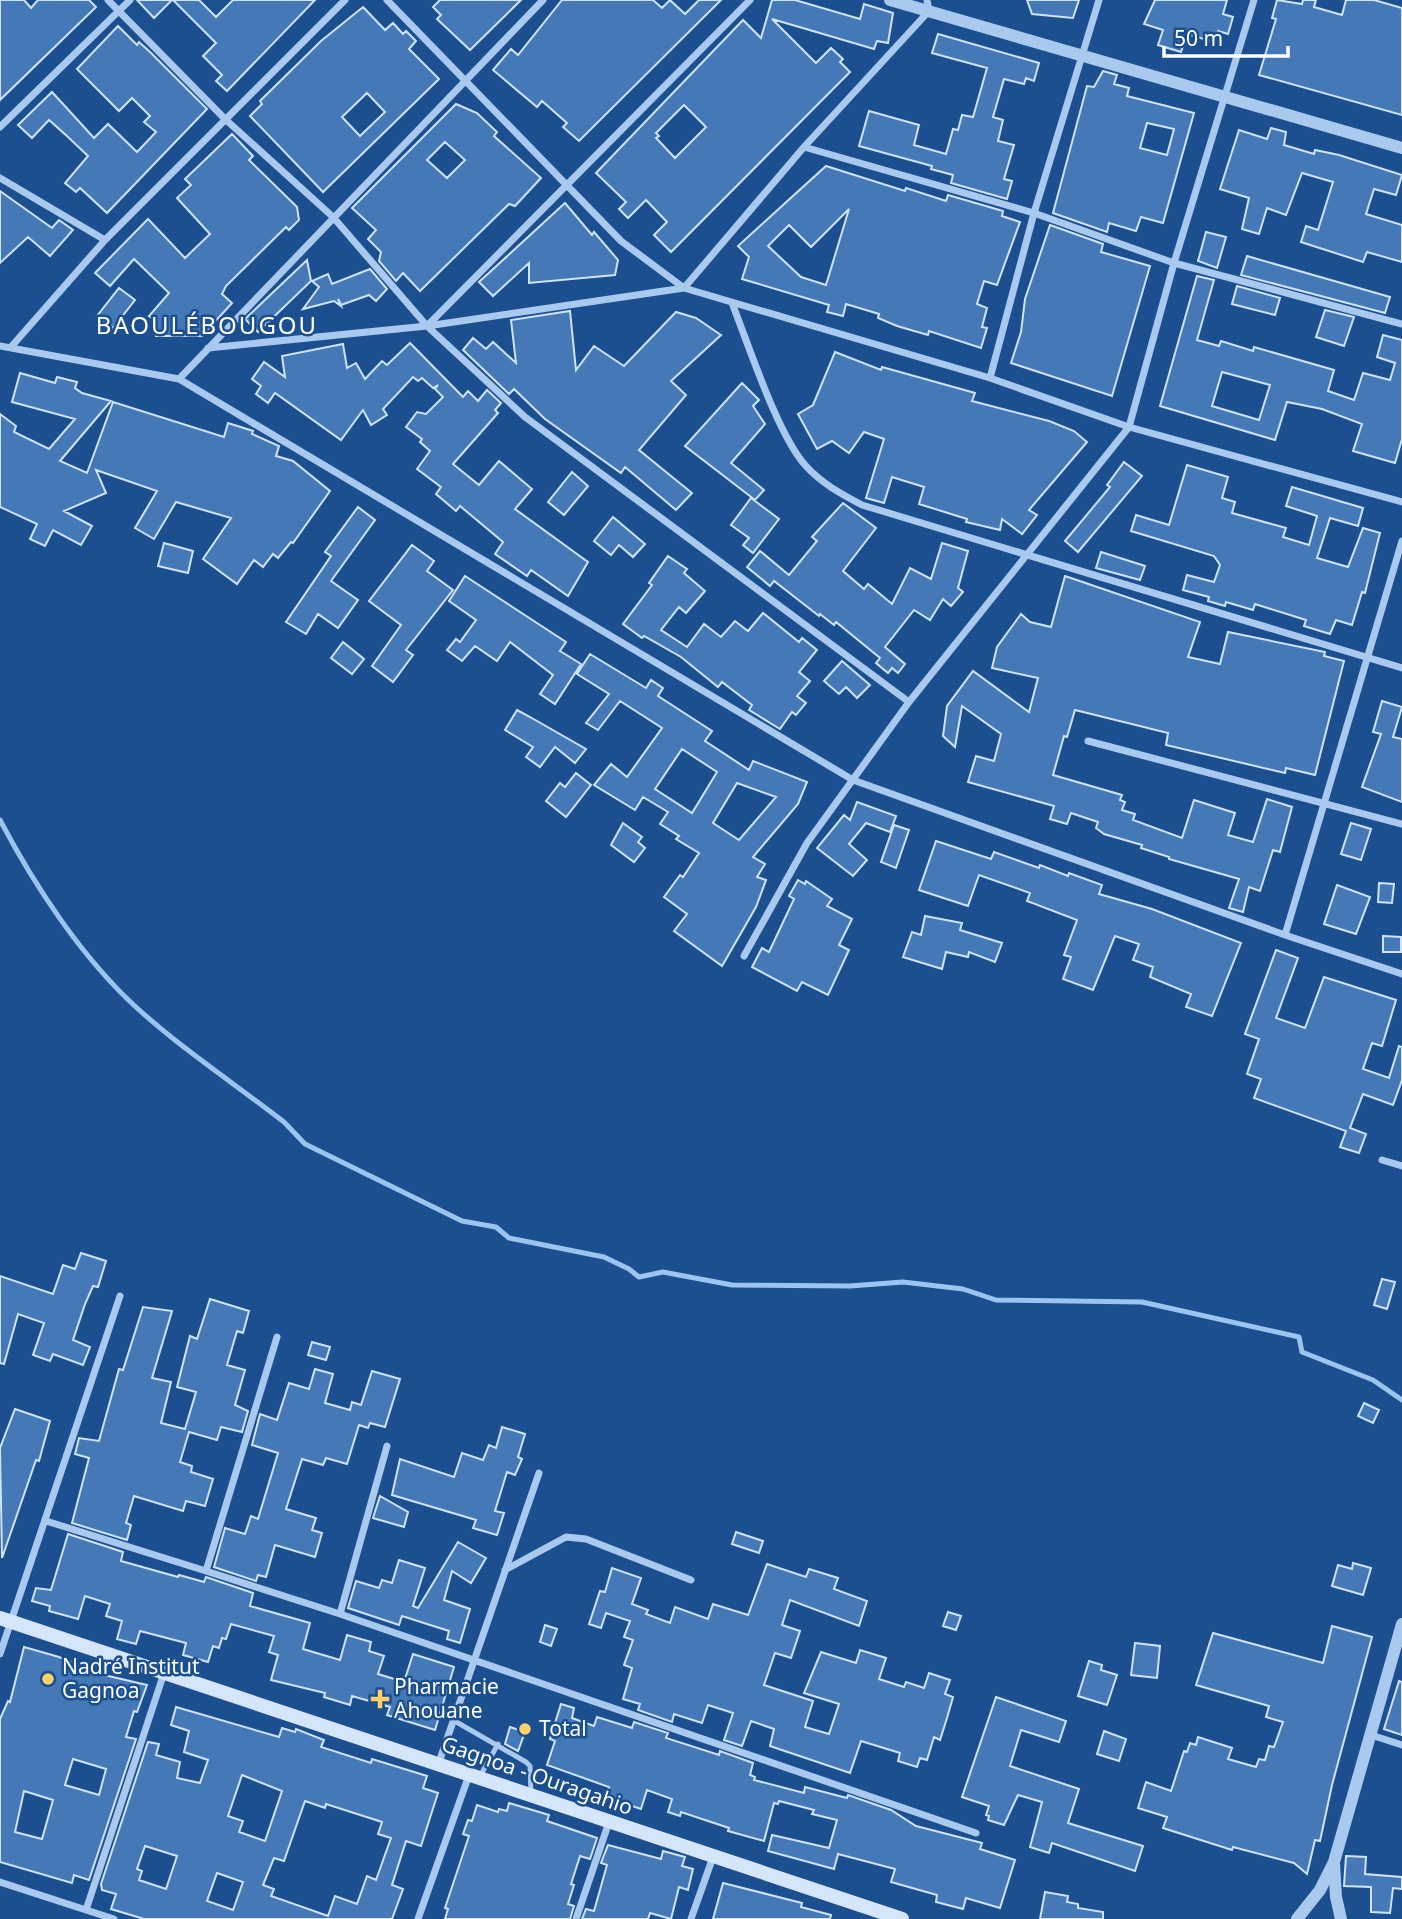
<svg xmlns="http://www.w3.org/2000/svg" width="1402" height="1919" font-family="'Noto Sans',sans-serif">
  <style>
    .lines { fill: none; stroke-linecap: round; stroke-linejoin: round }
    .stream { stroke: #9cc4f0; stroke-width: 5 }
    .building { fill: #4478b7; stroke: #cfe3fa; stroke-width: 2; fill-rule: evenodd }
    .service { stroke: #a9c9ee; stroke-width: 5 }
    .minor { stroke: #a9c9ee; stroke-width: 7 }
    .tertiary { stroke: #a9c9ee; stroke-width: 12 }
    .secondary { stroke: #d6e6fa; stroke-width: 14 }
    .poi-dot { fill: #ffd166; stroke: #1b4f8f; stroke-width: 2.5 }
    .labels { text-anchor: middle; stroke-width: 5; stroke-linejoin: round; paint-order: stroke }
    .poi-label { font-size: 21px; fill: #fff; stroke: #1b4f8f; text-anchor: start }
    .street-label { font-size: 21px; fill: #fff; stroke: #1b4f8f }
    .quarter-label { font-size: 24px; letter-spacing: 2px; fill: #fff; stroke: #1b4f8f }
  </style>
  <rect width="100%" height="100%" fill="#1b4f8f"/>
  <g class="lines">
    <path class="stream" d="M0 820C34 885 82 958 137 1008 182 1049 235 1084 284 1122L305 1144 462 1221 496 1227 509 1238 604 1257 629 1269 639 1277 663 1272 732 1285 850 1286 903 1282 963 1289 996 1300 1142 1302 1299 1337 1302 1352 1373 1380 1402 1400"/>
  </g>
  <path class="building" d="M0 0H24L31 8 38 0H89L96 7 0 100Z
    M137 0H172L154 18Z
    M173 0H199L216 17 233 0H315L227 91 216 81 222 75 203 56 216 43Z
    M440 0H521L470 50 437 19 441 15 433 7Z
    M562 0H653L662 8 670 0 685 14 699 0H721L579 141 563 127 567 123 542 101 537 107 493 70 511 49 518 55Z
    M772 0H795L860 19 864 4 893 13 888 43 877 41 874 49 772 19 816 63 831 48 843 59 840 62 850 72 671 252 654 235 667 222 646 200 628 218 619 209 626 202 596 173 743 20 761 38ZM684 105 706 127 675 158 656 138 659 136 656 133Z
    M1027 0H1079L1073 18 1032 14Z
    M1155 0H1227L1223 14 1233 17 1228 34 1218 31 1214 42 1187 34 1181 52 1158 45 1163 30 1144 24Z
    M1277 0 1302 4 1303 0H1316L1314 7 1342 15 1346 0H1374L1402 8V115L1259 75 1276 19 1272 18Z
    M363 7 385 30 393 23 403 34 406 31 416 41 409 49 439 79 323 192 250 116 262 104 260 101 321 41ZM367 93 385 112 360 136 342 117Z
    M118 26 137 45 139 42 150 52 207 109 107 213 80 188 76 192 65 183 88 156 68 137 49 120 32 138 18 125 52 92 94 138 108 124 137 152 156 132 144 122 150 116 132 98 119 111 77 69Z
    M938 34 1039 63 1034 81 1026 78 1024 84 1004 79 993 117 1003 120 998 141 1014 145 1004 179 1012 181 1007 199 951 183 953 175 931 169 932 166 859 146 869 111 919 125 914 145 946 154 953 129 958 130 962 115 973 117 987 68 932 53Z
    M1103 71 1117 75 1114 84 1129 88 1127 96 1194 113 1163 223 1141 217 1136 231 1109 223 1107 232 1053 213 1087 86 1094 87ZM1147 123 1174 129 1167 155 1140 148Z
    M456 104 477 113 497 132 494 136 541 178 515 206 509 204 420 291 403 273 396 281 379 261 381 252 368 239 376 230 352 208ZM445 142 465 160 447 178 427 160Z
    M1271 128 1286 132 1284 145 1314 154 1315 150 1339 155 1402 175 1396 195 1374 189 1366 214 1402 225V262L1367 252 1363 262 1301 242 1306 226 1318 230 1333 182 1302 173 1286 215 1267 208 1259 234 1242 229 1249 198 1220 189 1239 130 1267 139Z
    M232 134 253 156 249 160 297 207 299 220 289 230 286 227 226 286 222 294 232 303 202 336H156V321L149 316 169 293 134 259 110 286 95 273 148 219 185 258 210 234 177 198 191 185 185 179Z
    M826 166 905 191 906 188 946 201 948 195 1003 211 1002 216 1020 222 997 285 984 281 977 304 987 308 982 327 987 328 981 348 929 331 928 335 897 326 878 318 879 314 846 304 843 316 827 312 829 305 742 279 749 257 738 246ZM849 209 826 285 801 277 768 246 789 225 811 247Z
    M0 191 52 228 59 220 73 230 50 256 28 237 0 263Z
    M565 203 592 235 594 232 618 260 615 275 529 283V263L493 296 479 282Z
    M1050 225 1103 244 1101 252 1150 266 1112 396 1011 363 1021 332 1025 299Z
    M1206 232 1226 237 1217 268 1198 261Z
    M1247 256 1390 297 1385 313 1241 275Z
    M307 260 311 281 258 332 245 319Z
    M370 269 387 289 376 301 369 295 341 305 338 299 341 306 334 301 303 309 319 287 312 281 328 274 332 284Z
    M1197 276 1214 280 1197 340 1219 346 1221 341 1253 351 1254 347 1334 370 1328 391 1354 400 1363 373 1390 380 1395 363 1377 357 1383 335 1402 340V439L1395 463 1353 451 1362 424 1322 409 1287 402 1275 440 1160 406ZM1222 372 1270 385 1259 420 1212 406Z
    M1237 286 1280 298 1275 315 1232 304Z
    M119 288 135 300 113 328 97 316Z
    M1325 310 1354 317 1344 346 1316 337Z
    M570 311 576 370 594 346 624 366 676 312 696 318 721 335 671 381 686 395 639 450 692 493 676 510 625 467 621 473 545 419 514 389 509 394 463 350 473 338 486 349 493 342 516 363 511 320Z
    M410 343 463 397 468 391 478 401 487 390 501 403 495 410 498 413 453 464 479 485 499 461 532 489 515 509 588 562 568 596 531 570 527 576 495 554 503 542 460 506 456 511 436 494 441 487 417 469 430 451 420 442 422 439 406 427 417 412 426 414 443 397 435 389 438 385 433 388 422 378 418 381 413 377 383 409 387 415 371 425 363 410 341 440 275 393 268 403 256 394 261 386 252 379 264 362 285 377 282 356 343 344 347 368 356 363 365 379 382 361 387 365Z
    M835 352 881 370 882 367 975 393 972 401 1049 421 1074 431 1087 442 1029 510 1037 515 1022 534 1002 519 1000 530 966 522 967 519 919 504 924 487 892 477 884 503 866 498 884 439 864 432 849 453 832 441 817 449 798 414 813 405Z
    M20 373 55 383 57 377 77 382 75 388 82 393 111 401 60 461 87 473 113 402 224 437 228 423 253 431 252 434 279 446 276 456 293 461 330 491 293 543 291 542 278 558 273 554 263 567 254 560 237 584 203 559 231 518 176 502 154 539 135 528 157 491 96 470 106 493 64 511 92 526 81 545 53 530 45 546 30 539 37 524 0 507V414L16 426 14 432 49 449 75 419 12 402Z
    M742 383 759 400 753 406 765 424 731 463 764 490 755 500 685 446Z
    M1124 462 1142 476 1078 552 1065 541 1110 487 1107 485Z
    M1187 465 1228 477 1222 498 1235 502 1232 513 1286 528 1283 537 1309 545 1317 516 1286 506 1292 487 1363 508 1358 526 1330 518 1317 558 1348 567 1363 528 1380 533 1365 593 1362 592 1352 625 1336 620 1330 634 1304 626 1306 620 1255 604 1253 610 1226 602 1225 606 1208 601 1209 597 1183 590 1187 575 1214 582 1220 565 1214 556 1131 531 1136 515 1169 525Z
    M572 472 588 486 564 515 548 502Z
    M751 498 779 519 753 553 743 545 749 538 731 525Z
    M843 503 876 528 843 571 864 589 868 584 892 604 910 568 931 579 942 543 968 551 958 588 963 592 951 606 943 599 930 620 914 610 885 647 905 664 898 673 892 668 888 673 876 663 880 658 836 622 834 625 820 614 819 616 774 581 770 586 747 567 760 551 789 575 817 541 812 537Z
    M358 507 375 520 331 581 358 600 338 628 318 614 306 634 286 622 331 556 325 552Z
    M613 517 645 544 633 557 619 545 611 555 594 541Z
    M164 543 193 551 188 573 158 566Z
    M412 545 434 561 427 571 453 590 406 650 413 655 393 682 372 666 401 625 369 601Z
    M1101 552 1145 566 1140 580 1096 568Z
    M668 556 687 569 684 573 705 591 686 613 679 607 661 630 687 647 704 624 721 637 735 621 748 631 763 613 799 642 802 638 817 650 799 672 810 681 797 696 806 703 796 715 792 712 780 729 749 710 752 705 722 682 718 687 681 657 644 636 642 638 623 624 652 585 649 583Z
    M465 576 566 642 560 651 581 664 555 704 540 694 553 675 510 642 497 661 475 646 462 661 447 650 456 639 460 642 476 620 449 601Z
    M1065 576 1200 622 1188 657 1220 664 1228 632 1325 652 1324 656 1344 661 1315 775 1286 768 1285 773 1166 745 1168 733 1075 710 1067 737 1064 736 1053 775 1122 795 1120 800 1125 802 1122 810 1135 814 1133 820 1182 838 1194 800 1235 813 1228 835 1253 842 1267 799 1292 807 1280 852 1273 850 1260 891 1249 887 1243 912 1229 908 1239 879 1169 859V857L1141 848 1142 845 1104 834 1096 828 1098 822 1071 813 1067 824 1050 819 1054 806 968 782 976 756 994 761 1001 734 962 706 955 747 943 736 947 706 973 671 1029 712 1038 678 992 668 997 647 1021 614 1030 622 1051 627Z
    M343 642 364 659 352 674 331 658Z
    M590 654 646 688 651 680 663 688 658 696 712 731 705 741 749 770 753 761 807 782 798 804 753 857 765 864 757 877 766 880 756 907 722 966 674 931 687 914 664 897 680 875 683 877 699 853 676 839 679 836 660 824 668 812 643 797 635 810 594 785 611 764 627 777 662 728 620 701 598 730 586 723 609 694 577 674ZM682 749 717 772 692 813 655 789ZM737 783 776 797 739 840 713 823Z
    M842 661 870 685 857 698 846 687 839 694 824 681Z
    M1382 701 1402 707 1393 737 1402 739V802L1362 787 1381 734 1373 732Z
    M517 710 530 717 586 749 575 763 555 747 540 767 526 757 533 747 505 730Z
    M576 773 591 785 566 817 546 801 560 783 565 787Z
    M857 802 896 816 890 832 866 823 849 844 867 860 853 876 817 848 844 815 850 820Z
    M623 823 642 837 638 842 645 848 634 862 611 845Z
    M1351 823 1371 829 1361 860 1341 854Z
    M894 825 909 830 896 868 881 862Z
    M936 841 991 859 994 852 1039 868 1040 865 1068 876 1069 873 1102 885 1099 894 1152 909 1241 943 1212 1016 1186 1007 1191 994 1150 977 1153 967 1133 960 1139 944 1115 936 1093 990 1063 979 1071 957 1064 955 1077 920 1027 901 1030 893 979 875 968 906 919 890Z
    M798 880 805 884 806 881 832 899 827 906 852 919 839 945 849 950 828 995 802 982 797 991 752 967 762 948 769 952 794 899 789 896Z
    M1379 883 1394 884 1392 903 1378 902Z
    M1337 885 1370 897 1356 934 1324 924Z
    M925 916 962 923 960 930 1002 943 995 962 969 952 968 957 946 952 942 969 903 957 912 932 921 935Z
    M1383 936 1401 937V952H1383Z
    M1276 950 1298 958 1276 1018 1305 1028 1324 977 1396 1000 1382 1046 1372 1043 1363 1069 1389 1078 1399 1046 1402 1047V1080L1393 1105 1363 1094 1350 1128 1366 1134 1359 1153 1340 1147 1346 1131 1254 1098 1261 1079 1247 1074 1259 1039 1245 1034Z
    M81 1253 106 1261 98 1287 93 1286 85 1304 73 1340 90 1347 83 1365 53 1354 50 1361 33 1355 44 1323 18 1314 4 1364 0 1363V1276L53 1294 63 1265 75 1269Z
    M1382 1279 1395 1282 1387 1309 1374 1305Z
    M210 1299 249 1311 243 1333 237 1331 227 1365 245 1370 235 1405 248 1411 242 1432 221 1427 217 1440 189 1432 180 1462 192 1466 191 1472 213 1479 205 1506 186 1501 183 1511 134 1496 126 1523 131 1525 127 1540 72 1523 89 1458 75 1454 79 1438 99 1441 119 1369 123 1370 143 1307 172 1311 152 1378 171 1382 161 1423 185 1429 196 1392 177 1387 190 1336 197 1339Z
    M312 1342 330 1347 326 1360 308 1355Z
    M315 1369 333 1374 325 1403 350 1410 352 1402 361 1405 372 1371 400 1379 385 1427 370 1423 368 1428 359 1425 347 1464 326 1458 323 1465 302 1459 286 1509 316 1518 312 1530 322 1533 315 1557 275 1545 266 1577 258 1575 256 1581 214 1567 225 1528 245 1534 251 1516 258 1519 278 1453 252 1445 260 1414 277 1420 289 1383 309 1389Z
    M1364 1403 1379 1410 1373 1423 1358 1416Z
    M15 1409 50 1421 39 1461 36 1460 2 1558 0 1448Z
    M502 1427 525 1434 518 1457 522 1459 515 1475 507 1472 495 1511 504 1513 497 1535 473 1528 476 1520 392 1495 400 1459 454 1477 462 1453 483 1460 489 1445 496 1448Z
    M380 1496 408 1512 404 1527 373 1518Z
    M736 1532 763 1541 759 1553 732 1544Z
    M68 1534 123 1552 121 1561 178 1577 179 1575 204 1582 206 1577 253 1593 250 1606 310 1623 303 1649 340 1660 347 1635 371 1642 369 1651 384 1656 378 1674 404 1682 413 1654 454 1667 435 1730 387 1715 390 1707 352 1696 350 1705 324 1697 325 1693 271 1680 278 1655 269 1652 274 1636 231 1624 226 1639 222 1638 219 1648 213 1646 208 1662 183 1655 186 1643 140 1631 136 1644 117 1639 122 1621 106 1616 110 1604 85 1596 78 1619 49 1611 50 1606 32 1601 36 1588 51 1590Z
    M458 1542 486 1558 471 1583 452 1571 444 1600 470 1609 460 1643 447 1639 449 1631 402 1616 399 1625 348 1608 356 1581 379 1588 382 1580 392 1583 399 1560 425 1568 413 1606 418 1608Z
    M1353 1563 1371 1568 1363 1595 1332 1586 1338 1565 1352 1569Z
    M767 1564 806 1577 809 1569 838 1578 834 1589 867 1601 859 1626 790 1600 782 1625 800 1631 791 1658 775 1653 764 1685 813 1701 805 1727 829 1734 839 1704 804 1693 821 1652 856 1663 860 1650 886 1658 879 1679 904 1687 906 1682 924 1688 929 1673 950 1680 945 1694 953 1697 947 1718 940 1740 934 1737 927 1760 920 1758 917 1767 898 1761 900 1753 861 1741 850 1773 770 1746 774 1729 751 1721 742 1746 724 1740 733 1713 708 1705 702 1723 674 1714 672 1722 638 1710 640 1704 623 1699 632 1668 624 1665 633 1640 624 1637 630 1621 606 1613 601 1628 589 1624 600 1591 605 1592 612 1568 641 1578 632 1604 648 1610 646 1614 670 1623 675 1607 708 1619 713 1604 748 1615Z
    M948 1612 961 1616 956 1630 943 1626Z
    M545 1625 557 1629 551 1646 540 1642Z
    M1332 1626 1372 1637 1332 1785 1320 1841 1315 1840 1307 1874 1294 1863 1233 1847 1232 1850 1163 1828 1167 1817 1138 1808 1146 1782 1171 1791 1184 1751 1187 1752 1190 1743 1196 1745 1198 1737 1232 1748 1228 1759 1256 1767 1259 1759 1265 1760 1269 1746 1274 1747 1283 1722 1266 1717 1269 1706 1196 1685 1213 1633 1323 1663Z
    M1135 1643 1160 1646 1157 1678 1131 1675Z
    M24 1647 59 1657 84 1667 83 1670 147 1685 137 1712 134 1711 126 1737 136 1739 89 1880 74 1875 72 1883 0 1862V1719L8 1701 10 1702ZM73 1759 106 1769 99 1795 65 1785ZM24 1791 53 1800 42 1839 15 1832Z
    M1089 1661 1102 1665 1101 1670 1117 1675 1107 1705 1078 1696Z
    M1399 1681 1402 1682V1735L1384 1729Z
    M996 1697 1066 1721 1059 1742 1021 1730 1010 1766 1079 1789 1068 1823 1143 1846 1135 1871 1052 1843 1049 1853 1030 1847 1042 1802 1018 1795 1004 1825 988 1820 989 1816 986 1815 989 1806 962 1797Z
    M561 1704 574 1708 572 1718 594 1726 597 1717 632 1728 634 1722 668 1733 666 1738 719 1755 720 1751 753 1763 750 1775 755 1777 754 1780 804 1793 805 1787 847 1798 848 1795 891 1810 916 1826 982 1843 980 1849 1015 1860 1000 1908 966 1898 963 1909 936 1902 937 1895 891 1882 895 1869 838 1854 834 1869 768 1851 772 1835 829 1848 837 1820 812 1814 814 1810 779 1801 778 1804 774 1803 764 1841 728 1831 729 1828 681 1812 680 1816 668 1812 672 1799 647 1790 641 1809 605 1797 609 1787 547 1765 555 1741 550 1739Z
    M176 1707 279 1737 282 1728 295 1732 296 1729 324 1740 321 1747 371 1763 372 1759 427 1776 423 1788 438 1793 421 1846 406 1841 392 1885 403 1889 392 1919H144L111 1909 116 1894 102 1890 101 1884 148 1742 159 1744 156 1755 180 1762 177 1778 200 1783 208 1760 184 1752 189 1731 171 1725ZM242 1775 282 1791 265 1841 239 1832 243 1821 228 1816ZM305 1801 325 1808 326 1804 382 1822 378 1834 391 1838 376 1880 367 1876 357 1904 335 1896 328 1916 271 1896 274 1889 263 1885 274 1858 284 1861ZM145 1846 177 1856 166 1889 139 1880 142 1871 137 1869ZM217 1873 243 1882 233 1910 207 1901Z
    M510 1727 525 1732 518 1751 505 1744Z
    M1104 1731 1126 1739 1119 1761 1097 1754Z
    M509 1803 549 1815 547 1821 597 1838 590 1859 580 1856 571 1884 574 1885 568 1904 574 1906 570 1919H445L448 1909 445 1908 469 1836 463 1834 468 1820 472 1821 477 1805 498 1812 499 1809 507 1811Z
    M608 1845 661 1859 663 1851 685 1857 682 1866 693 1869 688 1890 679 1887 671 1919 650 1913 648 1919H582L586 1909 594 1911 607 1865 601 1863Z
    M1346 1856 1366 1857 1365 1874 1402 1877V1889L1393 1888 1390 1913 1371 1912V1887L1344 1886Z
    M723 1883 802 1903 801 1907 831 1915 830 1919H713Z
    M1045 1892 1068 1896 1067 1902 1078 1904V1908L1103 1912V1919H1040Z"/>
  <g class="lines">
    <path class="service" d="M453 1720 526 1762 530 1766 531 1793
      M479 1778 498 1744"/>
    <path class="minor" d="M108 0 225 119 333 217 427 326 525 417 909 702
      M387 0 621 241 684 288 990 378 1129 427 1402 502
      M0 127 130 0
      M804 147 1034 213 1174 263 1402 324
      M0 178 105 240
      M732 303C749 346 777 433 805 465 821 483 841 494 862 505L1402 668
      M428 325 750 0
      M0 346 179 379 853 780 1285 935 1402 974
      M11 347 105 240 345 0
      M208 348 427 326 684 288 804 147 929 11 927 0
      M990 378 1034 213 1099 0
      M179 379 543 0
      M1088 741 1402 824
      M1285 935 1402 541
      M744 956 807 843 909 702 1129 427 1174 263 1254 0
      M1382 1160 1402 1166
      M46 1521 206 1571 277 1337
      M505 1570 566 1537 586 1539 691 1580
      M206 1571 340 1614 976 1833
      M340 1614 387 1446
      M0 1654 120 1296
      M1371 1735 1402 1745
      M438 1765 539 1473
      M0 1882 114 1919
      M86 1910 164 1673
      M418 1919 469 1775
      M576 1919 609 1822
      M691 1919 713 1857"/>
    <path class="tertiary" d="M890 0 1402 148
      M1334 1863 1336 1897 1341 1919
      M1297 1919 1320 1890 1334 1862 1402 1624"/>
    <path class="secondary" d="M0 1618 902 1919"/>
  </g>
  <g class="poi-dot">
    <circle cx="48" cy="1679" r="7"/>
    <path d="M376.5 1688.5h7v7h7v7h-7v7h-7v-7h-7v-7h7z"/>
    <circle cx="525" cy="1729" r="7"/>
  </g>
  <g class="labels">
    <g class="poi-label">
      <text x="62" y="1674">Nadré Institut<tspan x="62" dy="24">Gagnoa</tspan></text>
      <text x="394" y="1694">Pharmacie<tspan x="394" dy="24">Ahouane</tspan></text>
      <text x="539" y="1736">Total</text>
    </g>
    <g class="street-label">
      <text transform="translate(537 1776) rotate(19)" y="7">Gagnoa - Ouragahio</text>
    </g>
    <g class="quarter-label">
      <text x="207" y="334">BAOULÉBOUGOU</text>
    </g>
  </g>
  <path d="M1164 46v10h124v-10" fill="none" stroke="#ffffff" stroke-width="3.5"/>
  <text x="1174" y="46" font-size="21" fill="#ffffff" stroke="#1b4f8f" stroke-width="5" paint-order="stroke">50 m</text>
</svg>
